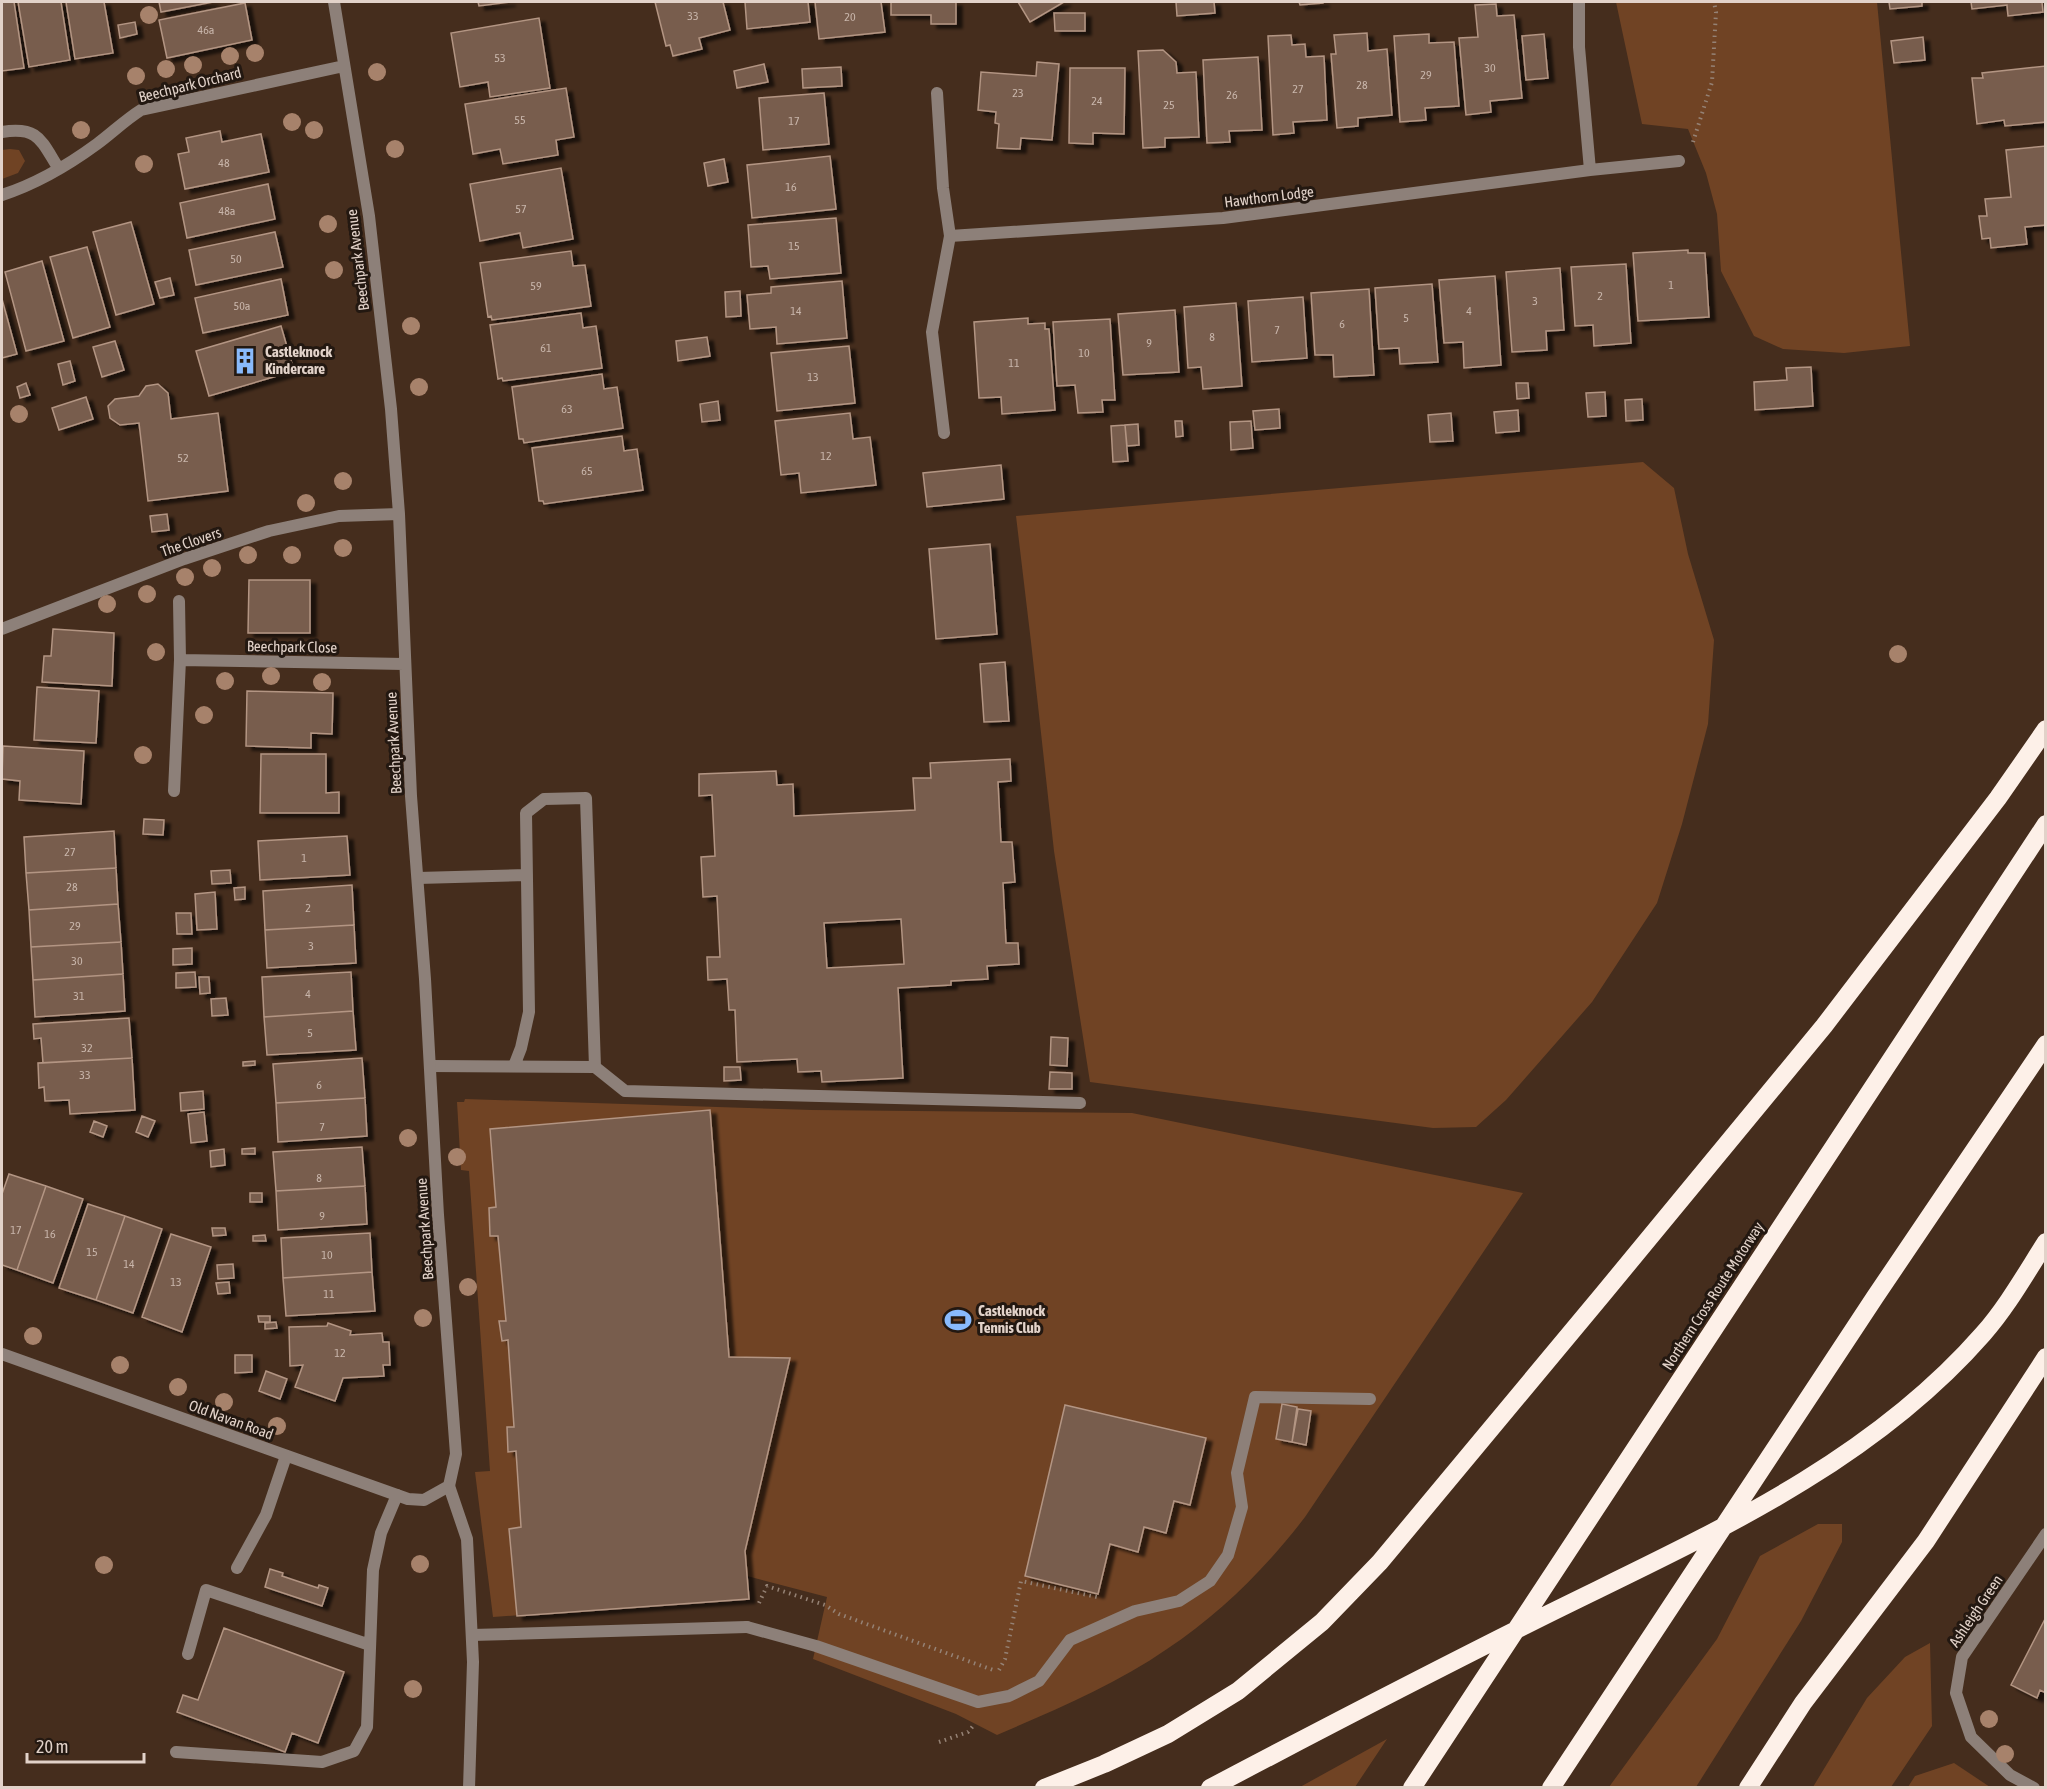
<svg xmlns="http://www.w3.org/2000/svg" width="2047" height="1789" font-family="'Asap Condensed',sans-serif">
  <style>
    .green { fill: #704324 }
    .building { fill: #785d4d; stroke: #b39583; stroke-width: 1.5; fill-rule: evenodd; filter: url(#shadow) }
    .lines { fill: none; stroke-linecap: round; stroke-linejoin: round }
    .path { stroke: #958275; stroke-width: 4; stroke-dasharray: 1.5 4.5; stroke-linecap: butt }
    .service { stroke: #8d8079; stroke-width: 12 }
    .pedestrian { stroke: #8d8079; stroke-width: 12 }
    .minor { stroke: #8d8079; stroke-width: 12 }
    .motorway { stroke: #fdf0e8; stroke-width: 18 }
    .tree { fill: #a7826b }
    .labels { text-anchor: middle; stroke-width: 6; stroke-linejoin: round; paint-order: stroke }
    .number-label { font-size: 12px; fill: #c8b5aa }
    .street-label { font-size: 15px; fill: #e2d2c9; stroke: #231811 }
    .poi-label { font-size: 15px; font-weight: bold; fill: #e2d2c9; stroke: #231811; text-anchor: start }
  </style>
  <defs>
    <filter id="shadow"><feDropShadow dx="6" dy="4" stdDeviation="1.5" flood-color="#0009"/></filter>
  </defs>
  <rect width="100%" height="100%" fill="#452d1d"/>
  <path class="green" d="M1616 2H1877L1910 346 1844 353 1783 349 1754 336 1721 271 1717 214 1706 173 1688 129 1642 124Z
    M10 149 19 150 25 161 18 173 2 179V150Z
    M1643 462 1674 488 1688 554 1714 640 1708 724 1682 824 1657 903 1592 1002 1506 1100 1476 1127 1433 1128 1090 1082 1054 851 1031 642 1016 516Z
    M465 1099 812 1110 1132 1113 1523 1193 1305 1517C1267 1567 1220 1614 1167 1649 1115 1685 1055 1710 997 1735L956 1714 813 1659 827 1597 747 1576 749 1599 493 1617 475 1472 490 1471 469 1171 461 1170 457 1102H464Z
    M1818 1524H1842V1542L1801 1621 1696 1787H1609L1717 1639 1760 1556Z
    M1930 1643 1932 1726 1891 1787H1813L1867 1698 1905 1657Z
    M1387 1739 1355 1787H1300Z
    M1954 1763 1990 1787H1908L1915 1776Z"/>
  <path class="building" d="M2 2H14L24 68 2 71Z
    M18 2H61L70 60 29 67Z
    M66 2H104L113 53 75 59Z
    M159 2H213L161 12Z
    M478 2H510L479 6Z
    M655 2H723L730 30 699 38 702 49 673 56 670 45 666 46Z
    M745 2H808L810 22 747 29Z
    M815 2H881L885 32 819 39Z
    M891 2H956V24H931V15H891Z
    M1018 2H1064L1030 22Z
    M1176 2H1214L1215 13 1177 16Z
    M1299 2H1323V3L1300 5Z
    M1889 2H1922V6L1890 9Z
    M1971 2H2042L2043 12 2008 16 2007 5 1972 9Z
    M245 3 252 40 167 58 159 20Z
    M1496 4 1497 16 1514 15 1522 98 1490 101 1491 112 1466 115 1459 38 1478 37 1475 5Z
    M1054 13H1085V31H1055Z
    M539 18 550 88 490 97 488 82 460 87 451 33Z
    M135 22 137 34 120 38 118 25Z
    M1367 33 1368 51 1387 49 1392 115 1358 118V126L1337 128 1331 54H1336L1334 35Z
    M1429 34V43L1454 42 1459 106 1425 108 1426 120 1400 122 1394 36Z
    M1544 34 1548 78 1526 80 1522 36Z
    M1291 35 1292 45 1305 44 1306 57 1324 56 1327 120 1293 122 1294 133 1273 135 1268 36Z
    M1923 37 1925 60 1894 63 1891 41Z
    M1163 50 1176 62 1177 73 1196 72 1199 137 1165 138V147L1143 148 1138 51Z
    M1258 57 1262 130 1229 131 1230 142 1207 143 1203 60Z
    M1037 62 1059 64 1052 140 1021 138 1020 149 997 148 999 124 995 123 996 112 978 110 981 72 1036 76Z
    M764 64 768 82 737 88 734 71Z
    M2046 66V122L2005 126 2004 120 1977 124 1972 78H1983L1982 73Z
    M841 67 842 86 803 88 802 69Z
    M1070 68H1125L1124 134 1093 133V144L1069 143Z
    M566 88 574 137 556 140 558 155 503 164 500 149 473 154 465 104Z
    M824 93 829 144 763 150 759 98Z
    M220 131 222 142 261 134 269 172 185 189 178 154 189 152 186 138Z
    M2046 146V225L2025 227 2027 244 1991 248 1990 238 1982 239 1979 216H1987L1985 199 2011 197 2006 150Z
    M830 156 836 209 752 218 747 165Z
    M724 159 728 182 708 186 704 163Z
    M561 168 573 239 523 248 520 233 480 241 470 184Z
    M268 184 275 219 187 238 180 203Z
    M836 218 841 273 770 279 768 266 751 267 748 225Z
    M131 222 154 304 116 315 93 232Z
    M275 232 283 267 196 285 189 250Z
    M87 247 110 327 73 338 50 257Z
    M1688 250V253H1705L1709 317 1638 321 1633 253Z
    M571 251 573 266 585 265 591 306 492 320 491 316 488 317 480 263Z
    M42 261 64 341 26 351 5 272Z
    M1626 264 1631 343 1594 346 1593 325 1575 326 1571 267Z
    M1560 268 1564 330 1546 331 1547 350 1512 352 1506 272Z
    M1495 276 1501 365 1464 368 1463 342 1444 343 1439 280Z
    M170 278 174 295 160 298 155 282Z
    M281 279 288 315 203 333 195 298Z
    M842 281 847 338 777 344 776 327 750 329 747 295 771 293V287Z
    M1432 284 1438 362 1400 364 1399 348 1379 349 1375 288Z
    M1369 289 1374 375 1334 377 1333 355H1315L1311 293Z
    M740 291 741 316 726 317 725 292Z
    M1303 297 1307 358 1252 362 1248 301Z
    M2 299 17 354 2 358Z
    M1236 303 1242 386 1203 389 1201 367 1188 368 1184 307Z
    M1175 310 1179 372 1123 375 1118 314Z
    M581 313 583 328 596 326 602 368 503 381 502 378 498 379 490 325Z
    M1028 318V324L1045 323V329H1049L1055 410 1002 414 1001 397 979 398 974 322Z
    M1110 319 1115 400H1102L1103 412 1078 413 1075 385 1057 386 1053 322Z
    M281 326 294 371 209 396 196 351Z
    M707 337 710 356 678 361 676 341Z
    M115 341 124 370 102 377 93 347Z
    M849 346 855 403 777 411 771 353Z
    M70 361 75 381 63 385 58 364Z
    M1811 367 1813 406 1755 410 1754 382 1787 380 1786 368Z
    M602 374 604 389 617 387 623 428 524 443 523 439H519L512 387Z
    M26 383 30 395 20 398 17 387Z
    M1516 383H1528L1529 398 1517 399Z
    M158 384 168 393 171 419 218 413 228 491 148 501 139 423 120 425 110 418 108 406 115 399 139 396 146 386Z
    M1605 392 1606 416 1588 417 1586 393Z
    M86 397 93 419 59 430 52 408Z
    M1642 399 1643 420 1626 421 1625 400Z
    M718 401 720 420 702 422 700 404Z
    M1279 409 1280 428 1255 430 1253 411Z
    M1518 410 1519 431 1496 433 1494 412Z
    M850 413 853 439 870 437 876 485 801 493 799 473 781 475 775 421Z
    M1451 413 1453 441 1430 442 1428 415Z
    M1175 421H1182L1183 436 1176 437Z
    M1251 421 1253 448 1231 450 1230 422Z
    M1138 424 1139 445 1127 446 1125 425Z
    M1125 425 1128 461 1113 462 1111 426Z
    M622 436 624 451 637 449 643 490 544 504 543 501H539L532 448Z
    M1001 465 1004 499 927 507 923 473Z
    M167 514 169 530 152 532 150 516Z
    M990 544 997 634 936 639 929 549Z
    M249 580H310V633H248Z
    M53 629 114 633 112 686 42 682 44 656H51Z
    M1005 662 1009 721 984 722 980 664Z
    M37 687 99 691 96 743 34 740Z
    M247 691 333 693 332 734 311 733V748L246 746Z
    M3 746 84 751 81 804 19 800 20 781 2 779Z
    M261 754H326V793L339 792V813H260Z
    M1010 759 1011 781 998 782 1001 842H1012L1015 882 1003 883 1006 943H1018L1019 964 987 966 988 979 951 981V985L898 988 903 1078 822 1082 821 1071 798 1072 797 1059 737 1062 735 1010H729L727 979 708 980 707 957H720L717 896 703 897 701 857 715 856 712 795 699 796V774L776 771 777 785 793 784 794 816 915 810 913 778H931L930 763ZM901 919 904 964 827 968 824 923Z
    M144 819 164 820 163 835 143 834Z
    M114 831 116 868 26 873 24 837Z
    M347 836 350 875 260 880 258 841Z
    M116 868 118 904 29 910 26 873Z
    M230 870 231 883 212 884 211 871Z
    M352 885 354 925 265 930 263 891Z
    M245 887V899L235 900 234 888Z
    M215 892 217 929 197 930 195 894Z
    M118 904 121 942 31 947 29 910Z
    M176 913H191L192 934H177Z
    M354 925 356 963 267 968 265 930Z
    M121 942 123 974 33 980 31 947Z
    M192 948V964L173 965V949Z
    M195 972 196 987 176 988V973Z
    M351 972 353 1011 264 1017 262 977Z
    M123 974 125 1011 35 1017 33 980Z
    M199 977H209L210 993 200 994Z
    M226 998 228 1015 212 1016 211 999Z
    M353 1011 356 1050 267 1055 264 1017Z
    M129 1018 132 1058 43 1063 41 1038 34 1039 33 1024Z
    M1051 1037 1068 1038 1067 1066 1050 1065Z
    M132 1058 135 1110 70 1114 69 1100 45 1101 44 1087 39 1088 38 1063Z
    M362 1058 365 1098 276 1103 273 1064Z
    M255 1061V1065L243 1066V1062Z
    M724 1067H740L741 1080 724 1081Z
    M1050 1072 1072 1073V1089H1049Z
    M203 1091 204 1109 181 1111 180 1093Z
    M365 1098 367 1136 278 1142 276 1103Z
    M710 1110 729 1357 790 1358 745 1551 749 1599 517 1616 509 1529 521 1527 516 1451 508 1452 507 1427H514L508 1340 502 1341 499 1321H506L498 1236H490L489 1208 496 1207 490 1129Z
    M204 1112 207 1141 191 1143 188 1114Z
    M142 1116 155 1121 148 1137 136 1132Z
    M94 1121 107 1126 103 1137 90 1132Z
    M362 1147 365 1186 276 1191 273 1152Z
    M255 1148V1154H242V1149Z
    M224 1149 225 1165 211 1167 210 1151Z
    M9 1174 46 1186 17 1270 2 1265V1194Z
    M46 1186 83 1199 53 1283 17 1270Z
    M365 1186 367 1224 278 1230 276 1191Z
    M250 1193H262V1202H250Z
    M88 1204 125 1216 96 1300 59 1288Z
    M125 1216 162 1229 133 1313 96 1300Z
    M212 1228H225L226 1235 213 1236Z
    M370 1233 372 1272 283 1278 281 1238Z
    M171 1234 211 1247 182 1332 142 1317Z
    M265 1235 266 1241H253V1236Z
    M233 1264 234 1278 218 1279 217 1265Z
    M372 1272 375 1311 286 1316 283 1278Z
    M229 1282 230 1293 218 1294 216 1283Z
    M258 1316H270V1322H259Z
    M276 1322 277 1328 265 1329V1323Z
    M328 1323 351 1331 350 1335 382 1333 383 1342H389L390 1365H383L384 1376 343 1378 335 1401 295 1387 303 1365 290 1366 289 1327 327 1326Z
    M235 1355H252V1372L235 1373Z
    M266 1371 287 1379 280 1399 259 1391Z
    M1282 1404 1297 1407 1292 1442 1276 1439Z
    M1065 1405 1206 1438 1190 1505 1174 1501 1166 1533 1144 1527 1138 1552 1110 1544 1098 1594 1025 1576Z
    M1298 1409 1311 1411 1306 1445 1292 1442Z
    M270 1569 283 1573 282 1576 318 1588 319 1585 328 1588 322 1606 265 1587Z
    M2046 1617V1693L2040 1690 2037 1698 2011 1685Z
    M224 1628 344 1672 318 1743 292 1733 285 1752 177 1712 183 1695 198 1700Z"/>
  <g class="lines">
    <path class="path" d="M1693 142 1712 82 1716 12 1714 2
      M759 1603 767 1586 825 1605 839 1614 993 1670
      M999 1670 1005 1659 1021 1581 1097 1597
      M939 1742 968 1732 973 1726"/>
    <path class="service" d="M418 878 527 875
      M430 1066 595 1067 586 798 544 799 526 813 529 1012 521 1048 514 1066
      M595 1067 625 1091 1080 1103
      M449 1486 467 1539 473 1662 469 1788
      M237 1568 266 1515 286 1456
      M747 1627 816 1646 978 1702 1009 1696 1039 1681 1070 1640 1135 1611 1179 1601 1210 1581 1228 1555 1242 1507 1237 1473 1255 1397 1370 1399
      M188 1654 206 1590 370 1645
      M176 1752 322 1762 354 1751 367 1727 373 1570 381 1533 397 1495"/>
    <path class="pedestrian" d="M472 1635 747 1627"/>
    <path class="minor" d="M1579 2V47L1590 170
      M937 93 943 188 950 236 932 332 944 433
      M2 132C39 126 41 141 59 169
      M2 195C36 184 67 166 97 144 112 133 125 120 141 110L344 66
      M950 236 1223 218 1590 170 1679 161
      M2 629 184 559 269 531 339 516 399 514
      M180 660 404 664
      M174 791 180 660 179 601
      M2 1354 408 1499 424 1500 449 1486 456 1454 438 1215 425 979 411 796 399 514 391 409 369 216 334 2
      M2034 1788 2010 1775 1971 1737 1956 1693 1962 1657 2046 1534"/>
    <path class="motorway" d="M1044 1788 1104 1764 1168 1734 1238 1691 1322 1622 1380 1562 1603 1294 1824 1026 1998 798 2046 729
      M1210 1788C1320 1730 1430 1673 1540 1618 1697 1540 1865 1469 1983 1334 2007 1307 2026 1273 2046 1242
      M1412 1788 2046 824
      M1551 1788 1875 1297 2046 1044
      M1748 1788 1803 1703 1926 1541 2046 1357"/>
  </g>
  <g class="tree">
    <circle cx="149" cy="15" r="9"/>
    <circle cx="255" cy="53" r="9"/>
    <circle cx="230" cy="56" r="9"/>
    <circle cx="193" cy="65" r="9"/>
    <circle cx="166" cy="69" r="9"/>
    <circle cx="377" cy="72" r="9"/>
    <circle cx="136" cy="76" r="9"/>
    <circle cx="292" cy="122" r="9"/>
    <circle cx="81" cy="130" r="9"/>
    <circle cx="314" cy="130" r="9"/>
    <circle cx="395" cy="149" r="9"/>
    <circle cx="144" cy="164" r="9"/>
    <circle cx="328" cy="224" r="9"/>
    <circle cx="334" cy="270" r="9"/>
    <circle cx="411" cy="326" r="9"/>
    <circle cx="419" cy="387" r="9"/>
    <circle cx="19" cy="414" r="9"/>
    <circle cx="343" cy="481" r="9"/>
    <circle cx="306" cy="503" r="9"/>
    <circle cx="343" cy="548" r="9"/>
    <circle cx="248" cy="555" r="9"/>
    <circle cx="292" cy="555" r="9"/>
    <circle cx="212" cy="568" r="9"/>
    <circle cx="185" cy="577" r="9"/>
    <circle cx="147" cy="594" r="9"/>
    <circle cx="107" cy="604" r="9"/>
    <circle cx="156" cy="652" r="9"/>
    <circle cx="1898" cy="654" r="9"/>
    <circle cx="271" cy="676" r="9"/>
    <circle cx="225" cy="681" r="9"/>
    <circle cx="322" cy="682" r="9"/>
    <circle cx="204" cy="715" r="9"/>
    <circle cx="143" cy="755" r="9"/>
    <circle cx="408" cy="1138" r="9"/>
    <circle cx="457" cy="1157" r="9"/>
    <circle cx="468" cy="1287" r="9"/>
    <circle cx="423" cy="1318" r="9"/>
    <circle cx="33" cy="1336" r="9"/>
    <circle cx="120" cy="1365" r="9"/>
    <circle cx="178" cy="1387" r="9"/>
    <circle cx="224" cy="1402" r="9"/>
    <circle cx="277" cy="1426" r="9"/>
    <circle cx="420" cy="1564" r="9"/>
    <circle cx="104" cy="1565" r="9"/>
    <circle cx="413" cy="1689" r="9"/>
    <circle cx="1989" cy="1719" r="9"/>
    <circle cx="2005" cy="1754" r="9"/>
  </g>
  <defs>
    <g id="building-bare" transform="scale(2.07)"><path d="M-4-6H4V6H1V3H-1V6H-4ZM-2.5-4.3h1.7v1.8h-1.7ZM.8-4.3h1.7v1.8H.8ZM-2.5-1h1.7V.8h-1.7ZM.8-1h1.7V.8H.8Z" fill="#89bafc" stroke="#231811" stroke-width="2.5" paint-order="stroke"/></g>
    <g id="stadium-bare" transform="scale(2.07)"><path d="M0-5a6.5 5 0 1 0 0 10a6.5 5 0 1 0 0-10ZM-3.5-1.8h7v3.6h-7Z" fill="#89bafc" stroke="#231811" stroke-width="2.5" paint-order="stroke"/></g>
  </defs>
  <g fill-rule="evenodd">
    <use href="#building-bare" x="245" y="361"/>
    <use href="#stadium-bare" x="958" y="1320"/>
  </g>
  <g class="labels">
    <g class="number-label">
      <text x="693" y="20">33</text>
      <text x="850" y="21">20</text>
      <text x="206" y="34">46a</text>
      <text x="500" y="62">53</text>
      <text x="1490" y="72">30</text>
      <text x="1426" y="79">29</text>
      <text x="1362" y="89">28</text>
      <text x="1298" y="93">27</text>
      <text x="1018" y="97">23</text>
      <text x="1232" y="99">26</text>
      <text x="1097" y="105">24</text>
      <text x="1169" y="109">25</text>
      <text x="520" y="124">55</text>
      <text x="794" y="125">17</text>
      <text x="224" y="167">48</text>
      <text x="791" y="191">16</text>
      <text x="521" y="213">57</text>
      <text x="227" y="215">48a</text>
      <text x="794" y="250">15</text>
      <text x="236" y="263">50</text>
      <text x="1671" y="289">1</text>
      <text x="536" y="290">59</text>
      <text x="1600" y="300">2</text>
      <text x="1535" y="305">3</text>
      <text x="242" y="310">50a</text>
      <text x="796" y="315">14</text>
      <text x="1469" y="315">4</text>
      <text x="1406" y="322">5</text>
      <text x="1342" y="328">6</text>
      <text x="1277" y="334">7</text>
      <text x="1212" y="341">8</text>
      <text x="1149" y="347">9</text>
      <text x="546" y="352">61</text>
      <text x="1084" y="357">10</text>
      <text x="1014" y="367">11</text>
      <text x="813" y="381">13</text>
      <text x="567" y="413">63</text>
      <text x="826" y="460">12</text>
      <text x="183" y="462">52</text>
      <text x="587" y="475">65</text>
      <text x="70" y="856">27</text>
      <text x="304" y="862">1</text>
      <text x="72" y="891">28</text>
      <text x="308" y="912">2</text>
      <text x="75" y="930">29</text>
      <text x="311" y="950">3</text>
      <text x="77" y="965">30</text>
      <text x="308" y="998">4</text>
      <text x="79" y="1000">31</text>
      <text x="310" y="1037">5</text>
      <text x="87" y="1052">32</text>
      <text x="85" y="1079">33</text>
      <text x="319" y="1089">6</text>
      <text x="322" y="1131">7</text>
      <text x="319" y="1182">8</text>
      <text x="322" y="1220">9</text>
      <text x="16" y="1234">17</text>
      <text x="50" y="1238">16</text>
      <text x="92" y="1256">15</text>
      <text x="327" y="1259">10</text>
      <text x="129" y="1268">14</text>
      <text x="176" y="1286">13</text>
      <text x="329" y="1298">11</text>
      <text x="340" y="1357">12</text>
    </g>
    <g class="street-label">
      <text transform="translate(190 85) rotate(-14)" y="5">Beechpark Orchard</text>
      <text transform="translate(1269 197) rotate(-7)" y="5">Hawthorn Lodge</text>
      <text transform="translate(358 260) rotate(-97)" y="5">Beechpark Avenue</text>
      <text transform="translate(191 542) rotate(-19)" y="5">The Clovers</text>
      <text transform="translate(292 647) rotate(1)" y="5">Beechpark Close</text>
      <text transform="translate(394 743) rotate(-93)" y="5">Beechpark Avenue</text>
      <text transform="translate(425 1229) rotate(-94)" y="5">Beechpark Avenue</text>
      <text transform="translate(1713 1296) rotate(-57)" y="5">Northern Cross Route Motorway</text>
      <text transform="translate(231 1420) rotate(20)" y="5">Old Navan Road</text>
      <text transform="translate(1976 1611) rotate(-56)" y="5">Ashleigh Green</text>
    </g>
    <g class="poi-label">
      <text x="265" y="357">Castleknock<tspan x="265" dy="17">Kindercare</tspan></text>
      <text x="978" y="1316">Castleknock<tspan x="978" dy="17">Tennis Club</tspan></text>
    </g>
  </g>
  <rect width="2047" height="1789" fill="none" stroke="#e2d2c9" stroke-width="6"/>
  <path d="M27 1753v9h117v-9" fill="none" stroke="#e2d2c9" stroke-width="3"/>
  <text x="36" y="1753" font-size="18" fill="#e2d2c9" stroke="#231811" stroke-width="4.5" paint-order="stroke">20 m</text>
</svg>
